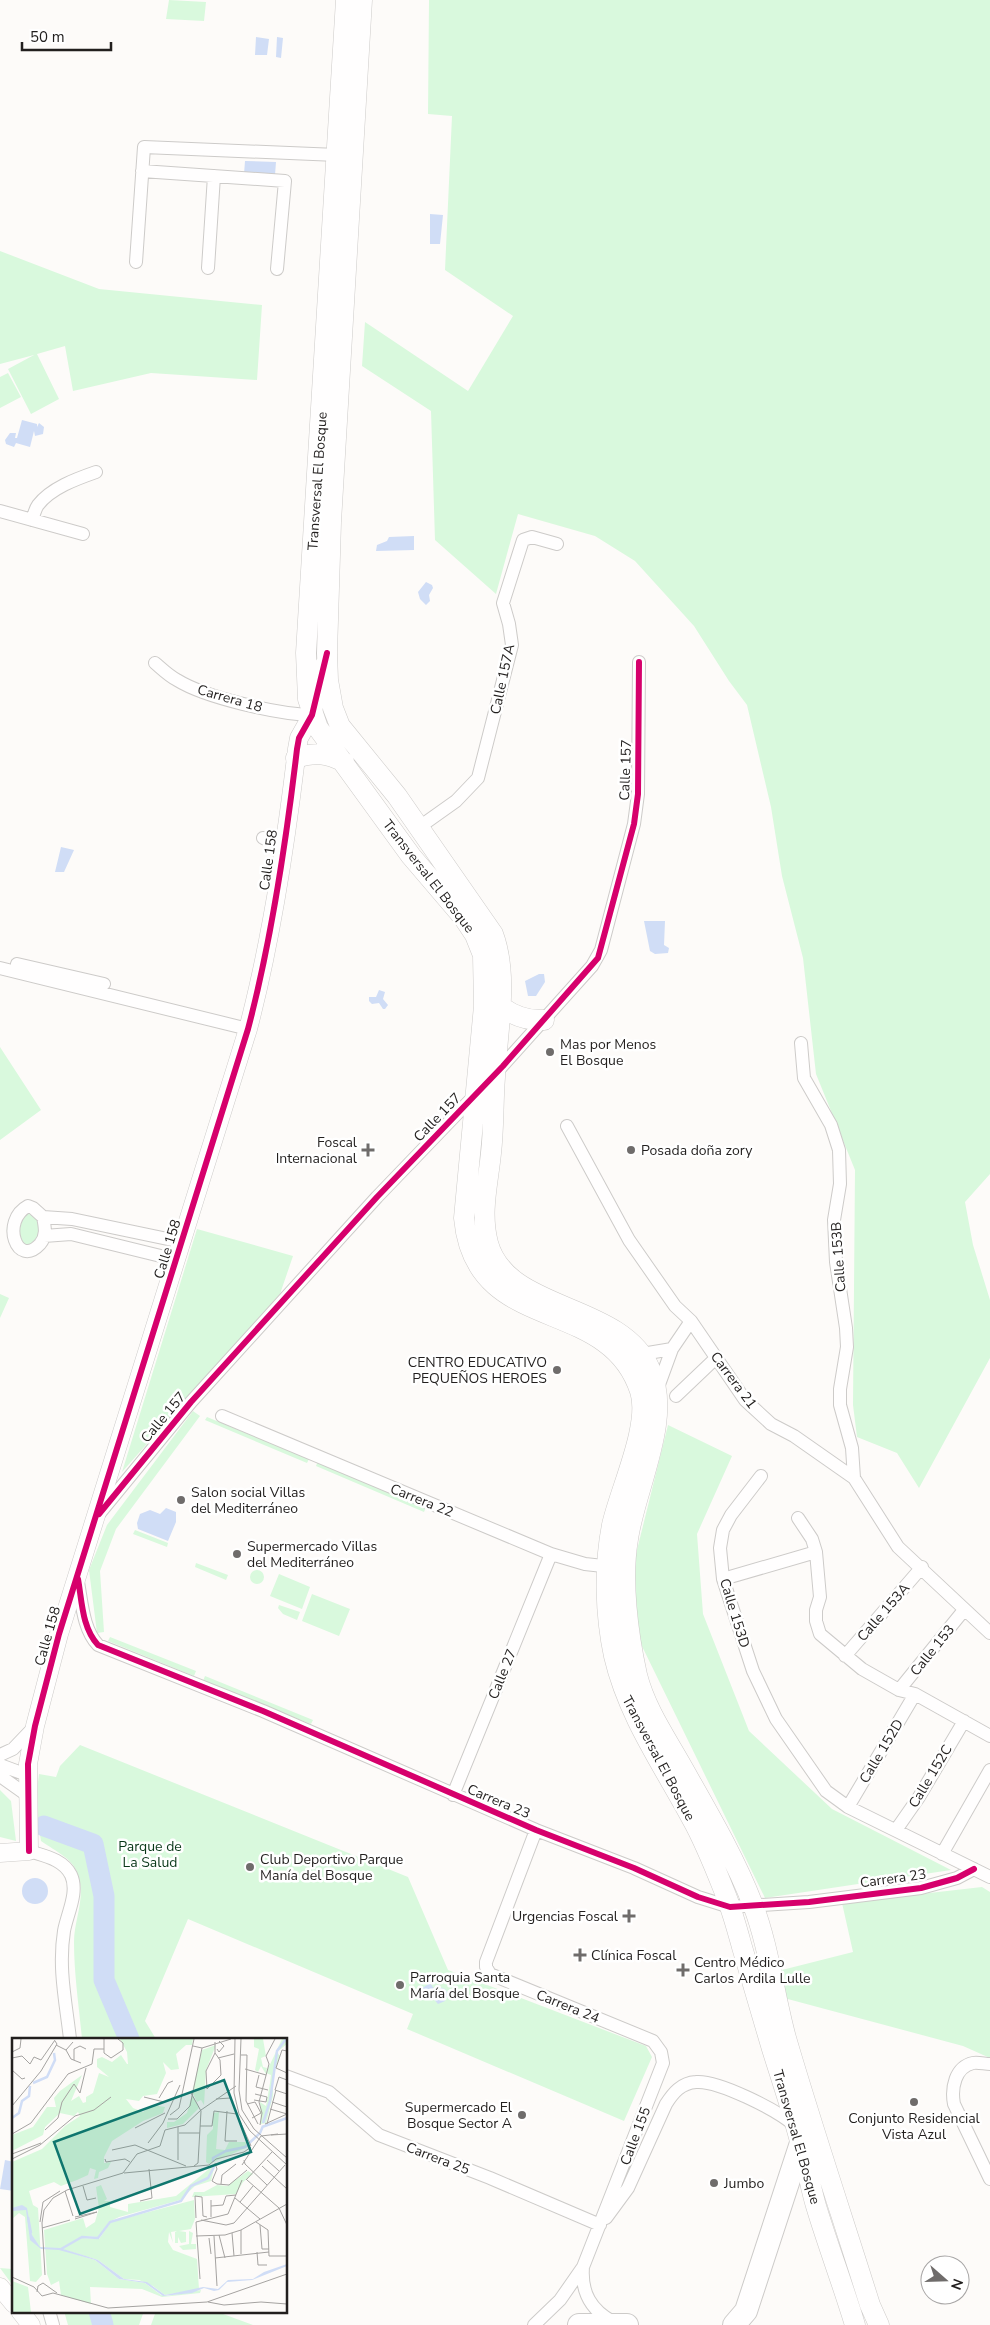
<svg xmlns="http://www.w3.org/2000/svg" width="990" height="2325" font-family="'Nunito Sans',sans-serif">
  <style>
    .green { fill: #d9f9dd }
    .water { fill: #d0ddf6 }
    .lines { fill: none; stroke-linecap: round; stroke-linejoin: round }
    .river { stroke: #d0ddf6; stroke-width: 21 }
    .street-casing { stroke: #cdcbc9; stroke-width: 14 }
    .secondary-casing { stroke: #cdcbc9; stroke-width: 19 }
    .primary-casing { stroke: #cdcbc9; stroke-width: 21 }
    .highway-casing { stroke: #cdcbc9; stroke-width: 24 }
    .street { stroke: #fffefe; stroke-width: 12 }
    .secondary { stroke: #fffefe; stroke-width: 18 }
    .primary { stroke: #fffefe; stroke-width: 20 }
    .highway { stroke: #fffefe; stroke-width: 22 }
    .cycleway-casing { stroke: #fff; stroke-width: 9 }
    .cycleway { stroke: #d6006c; stroke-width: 6 }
    .poi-dot { fill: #6f6c6b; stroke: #fff; stroke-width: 2 }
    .labels { text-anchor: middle; stroke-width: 5; stroke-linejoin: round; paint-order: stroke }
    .street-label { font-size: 14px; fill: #221f1e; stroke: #fff }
    .poi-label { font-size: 14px; fill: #221f1e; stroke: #fff; text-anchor: start }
    .park-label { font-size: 14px; fill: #093718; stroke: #fff }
    .inset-river { fill: none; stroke: #d0ddf6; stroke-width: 2.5 }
    .inset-road { fill: none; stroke: #a5a3a1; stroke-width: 1 }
    .view { fill: #0f766e; fill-opacity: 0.15; stroke: #0f766e; stroke-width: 2.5 }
    .inset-edge { fill: none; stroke: #221f1e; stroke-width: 2.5 }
  </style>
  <rect width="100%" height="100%" fill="#fdfbf9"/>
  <path class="green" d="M169 0 206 2 204 21 166 19Z
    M429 0H990V1174L965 1202 973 1245 990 1300V1358L919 1488 897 1453 857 1437 853 1405 855 1170 816 1074 803 958 782 876 771 807 747 705 729 681 694 626 635 561 595 536 518 514 496 594 435 540 431 411 362 366 365 322 468 391 513 316 445 270 452 116 428 114Z
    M0 251 99 289 262 305 257 380 151 373 73 391 65 346 37 354 59 399 31 414 8 369 34 355 0 364Z
    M8 373 21 397 0 408V377Z
    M0 1047 41 1110 0 1140Z
    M30 1212 43 1225 34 1247 11 1244C0 1222 12 1216 30 1212Z
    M197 1229 293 1256 280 1294 122 1472Z
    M0 1294 9 1298 0 1318Z
    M193 1411 200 1416 116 1529 100 1571 104 1632 97 1633 89 1570 107 1525Z
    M207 1417 309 1459 307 1463 205 1420Z
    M668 1425 732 1456 697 1534 703 1614 749 1731 832 1809 951 1870 765 1898 637 1636 632 1570Z
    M318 1461 426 1507 424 1512 316 1466Z
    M135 1530 168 1543 167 1547 133 1534Z
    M196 1563 228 1575 226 1580 195 1567Z
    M250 1577a7 7 0 1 1 14 0a7 7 0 1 1-14 0Z
    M279 1574 310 1587 302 1609 270 1596Z
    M312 1594 350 1609 339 1636 302 1621Z
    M279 1605 300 1612 297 1620 283 1614 278 1608Z
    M110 1637 196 1671 194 1676 108 1641Z
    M205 1676 313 1720 311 1724 203 1681Z
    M80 1745 408 1877 448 1970 646 2046 652 2057 624 2121 407 2029 413 2014 188 1919 145 2021 156 2039H82C79 2007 74 1974 74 1942 74 1918 88 1894 76 1870 70 1857 52 1849 41 1841L35 1805 39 1774 56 1777 60 1766Z
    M0 1790 11 1801 16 1841 0 1837Z
    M982 1887 990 1892V2058L963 2046 784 1998 774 1972 853 1952 842 1903Z
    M0 2268 12 2269 14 2268V2287Z
    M64 2311H144L139 2325H68Z
    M156 2311H215L253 2325H151Z"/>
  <path class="water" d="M256 37 269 39 267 55H255Z
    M277 37 283 38 281 58 276 57Z
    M245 161 276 162 275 175 244 174Z
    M430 214 443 215 440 244H430Z
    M22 420 37 424V427L39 423 44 427 43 434 35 436 34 431 30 447 16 443 14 447 6 444 5 440 10 433H16L15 438H17Z
    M414 536V550L376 551 377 545 387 541 389 537Z
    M426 582 432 585 433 588 429 595 430 601 426 605 420 599 418 592Z
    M61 847 74 850 64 872H55Z
    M644 921H665L664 945 669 948 668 953 655 954 650 951Z
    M539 974H544L545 982 536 996H528L525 981Z
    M379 990 385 992 383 999 388 1005 385 1009H383L379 1003 372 1004 369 1001V997H376Z
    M166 1508 176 1512V1522L168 1541 138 1529 137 1523 140 1514 150 1510 160 1514Z
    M22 1891a13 13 0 1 1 26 0a13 13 0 1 1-26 0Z
    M430 1983 435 1990 439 1987 445 1989 448 1993 445 2001 438 2004 432 1997 429 2000 421 1996V1989Z
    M5 2160 14 2162V2191L0 2189Z"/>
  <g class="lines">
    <path class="river" d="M44 1826 93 1844 104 1896V1980L129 2039
      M99 2311 103 2325"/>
    <g class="street-casing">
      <path id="street" d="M142 171 285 181 277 269
        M136 262 144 147 337 155
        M208 268 214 176
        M0 511 83 534
        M32 520C34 515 35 509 38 505 51 488 76 479 96 472
        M155 663C162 669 169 676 177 680 206 698 278 714 312 715
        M418 828 456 801 478 778 512 645 509 624 503 603 523 540 532 537 557 544
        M263 838 283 844
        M17 964 104 984
        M0 968 248 1029
        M801 1043 804 1078 831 1125 839 1150 840 1184 834 1220 836 1262 846 1328 847 1347 840 1389V1405L852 1448 854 1478
        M495 1074 592 966 601 950 634 824 638 794 639 662
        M567 1126 629 1240 675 1306 691 1321 745 1400 771 1424 794 1436 854 1478 898 1547 990 1633
        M28 1206 33 1208 43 1217C45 1227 47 1236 40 1244 17 1269 0 1221 28 1206Z
        M43 1217 72 1219 182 1242
        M44 1236 71 1234 177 1260
        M642 1354 672 1349
        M657 1390 672 1349 691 1321
        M676 1396 717 1357
        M222 1416 551 1554 585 1564 612 1567
        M761 1476 731 1515 723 1530 720 1548 723 1579 753 1671 776 1719 826 1791 848 1807 990 1877
        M99 1514 191 1402 377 1197 476 1094
        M798 1518 812 1539 816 1552 820 1597 816 1610V1621L820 1634 862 1669 899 1690 915 1694 990 1736
        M77 1577C82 1600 82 1628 98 1645L263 1711 536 1830 634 1868 698 1897 730 1907 809 1902 921 1888 957 1878 974 1869
        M723 1579 816 1552
        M845 1656 922 1567
        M899 1690 964 1610
        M0 1755 13 1749 35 1726
        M0 1765 27 1775
        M0 1776 27 1795
        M453 1795 551 1554
        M848 1807 915 1694
        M896 1830 919 1797 964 1721
        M29 1851C44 1856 63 1859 71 1875 79 1892 67 1914 64 1931 58 1968 66 2003 70 2039
        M942 1854 990 1770
        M990 2064C985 2064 978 2062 973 2063 955 2067 951 2088 954 2104L990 2179
        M286 2076 329 2092 379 2135 490 2178 600 2225
        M606 2218 628 2188 666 2104C673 2093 681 2083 696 2082 718 2080 777 2110 794 2125
        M583 2267C581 2293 591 2310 613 2322
        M49 2311 53 2325
        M534 2325 560 2300 583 2267 663 2063 661 2052 653 2041 490 1974 486 1967V1962L536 1830"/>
    </g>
    <g class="secondary-casing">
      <path id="secondary" d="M0 1853 29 1851 28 1764 35 1726 59 1634 248 1029C272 938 286 843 297 749L299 738 312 715 324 665
        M0 2287 14 2304
        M20 2311 31 2325"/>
    </g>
    <g class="primary-casing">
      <path id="primary" d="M346 0 306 653 308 699 318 728 411 856 463 917 475 935 483 955 484 1006 464 1218C475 1338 608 1293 640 1391 651 1425 620 1489 612 1525 604 1566 605 1614 614 1656 628 1716 663 1765 692 1819 705 1842 715 1868 725 1893 732 1910 737 1929 742 1947 752 1981 762 2015 772 2049 782 2081 793 2113 801 2145 807 2165 810 2186 816 2206 828 2246 843 2285 855 2325
        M362 0 331 522 327 653 328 680 333 708 340 726 397 796 493 934C509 976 497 1033 495 1077 493 1102 494 1128 491 1153 488 1184 480 1212 488 1243 507 1313 620 1301 650 1369 673 1419 635 1488 628 1539 621 1580 628 1634 637 1675 645 1707 664 1735 680 1763 706 1809 734 1856 753 1905 769 1947 774 1994 786 2038 812 2127 842 2216 870 2305L879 2325
        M296 758C314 752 327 753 344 762
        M499 1005C513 1016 527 1021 544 1020"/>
    </g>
    <g class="highway-casing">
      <path id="highway" d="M579 2325H627
        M734 2325 746 2311 801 2143"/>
    </g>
    <use href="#street" class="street"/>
    <use href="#secondary" class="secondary"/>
    <use href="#primary" class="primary"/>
    <use href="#highway" class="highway"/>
    <g class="cycleway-casing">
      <path id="cycleway" d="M99 1514 191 1402 377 1197 503 1066 598 958 634 824 638 794 639 662
        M78 1579C82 1601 82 1628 98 1645L263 1711 536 1830 634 1868 698 1897 730 1907 809 1902 921 1888 957 1878 974 1869
        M29 1851 28 1764 35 1726 59 1634 248 1029C272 938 286 843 297 749L299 738 312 715 327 653"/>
    </g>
    <use href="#cycleway" class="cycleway"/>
  </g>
  <g class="poi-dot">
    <circle cx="550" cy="1052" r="5"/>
    <path d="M365.5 1142.5h5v5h5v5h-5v5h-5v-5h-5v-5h5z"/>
    <circle cx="631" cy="1150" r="5"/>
    <circle cx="557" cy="1370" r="5"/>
    <circle cx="181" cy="1500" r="5"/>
    <circle cx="237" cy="1554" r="5"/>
    <circle cx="250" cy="1867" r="5"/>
    <path d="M626.5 1908.5h5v5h5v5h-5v5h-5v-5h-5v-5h5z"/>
    <path d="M577.5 1947.5h5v5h5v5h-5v5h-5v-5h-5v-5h5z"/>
    <path d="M680.5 1962.5h5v5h5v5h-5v5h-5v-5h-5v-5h5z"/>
    <circle cx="400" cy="1985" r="5"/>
    <circle cx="914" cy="2102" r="5"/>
    <circle cx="522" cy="2115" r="5"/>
    <circle cx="714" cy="2183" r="5"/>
  </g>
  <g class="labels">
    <g class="street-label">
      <text transform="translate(317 481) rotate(-86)" y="5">Transversal El Bosque</text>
      <text transform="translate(502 679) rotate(-78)" y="5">Calle 157A</text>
      <text transform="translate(230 698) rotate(16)" y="5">Carrera 18</text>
      <text transform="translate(625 770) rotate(-88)" y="5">Calle 157</text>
      <text transform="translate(268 860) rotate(-82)" y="5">Calle 158</text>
      <text transform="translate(429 876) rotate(52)" y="5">Transversal El Bosque</text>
      <text transform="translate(437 1117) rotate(-46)" y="5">Calle 157</text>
      <text transform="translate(167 1249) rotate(-73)" y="5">Calle 158</text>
      <text transform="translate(838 1257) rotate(-94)" y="5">Calle 153B</text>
      <text transform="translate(734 1380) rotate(53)" y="5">Carrera 21</text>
      <text transform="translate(163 1417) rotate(-50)" y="5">Calle 157</text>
      <text transform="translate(422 1500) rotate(22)" y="5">Carrera 22</text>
      <text transform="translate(883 1612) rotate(-49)" y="5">Calle 153A</text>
      <text transform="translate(735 1613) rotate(73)" y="5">Calle 153D</text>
      <text transform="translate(47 1636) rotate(-74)" y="5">Calle 158</text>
      <text transform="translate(932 1650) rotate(-51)" y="5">Calle 153</text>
      <text transform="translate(502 1674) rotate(-68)" y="5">Calle 27</text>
      <text transform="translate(881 1751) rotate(-59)" y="5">Calle 152D</text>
      <text transform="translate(659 1758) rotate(62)" y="5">Transversal El Bosque</text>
      <text transform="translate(930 1776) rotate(-59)" y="5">Calle 152C</text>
      <text transform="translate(499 1801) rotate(23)" y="5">Carrera 23</text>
      <text transform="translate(893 1878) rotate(-8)" y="5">Carrera 23</text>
      <text transform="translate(568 2006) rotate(22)" y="5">Carrera 24</text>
      <text transform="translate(635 2136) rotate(-69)" y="5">Calle 155</text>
      <text transform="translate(797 2137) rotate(74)" y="5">Transversal El Bosque</text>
      <text transform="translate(438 2158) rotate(21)" y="5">Carrera 25</text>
    </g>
    <g class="poi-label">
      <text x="560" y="1049">Mas por Menos<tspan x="560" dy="16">El Bosque</tspan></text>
      <text x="357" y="1147" text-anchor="end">Foscal<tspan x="357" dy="16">Internacional</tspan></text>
      <text x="641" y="1155">Posada doña zory</text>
      <text x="547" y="1367" text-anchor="end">CENTRO EDUCATIVO<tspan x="547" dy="16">PEQUEÑOS HEROES</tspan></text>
      <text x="191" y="1497">Salon social Villas<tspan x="191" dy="16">del Mediterráneo</tspan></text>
      <text x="247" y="1551">Supermercado Villas<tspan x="247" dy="16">del Mediterráneo</tspan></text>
      <text x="260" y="1864">Club Deportivo Parque<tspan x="260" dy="16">Manía del Bosque</tspan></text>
      <text x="618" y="1921" text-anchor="end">Urgencias Foscal</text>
      <text x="591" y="1960">Clínica Foscal</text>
      <text x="694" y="1967">Centro Médico<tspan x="694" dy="16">Carlos Ardila Lulle</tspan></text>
      <text x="410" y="1982">Parroquia Santa<tspan x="410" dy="16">María del Bosque</tspan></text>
      <text x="512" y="2112" text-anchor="end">Supermercado El<tspan x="512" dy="16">Bosque Sector A</tspan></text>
      <text x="914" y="2123" text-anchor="middle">Conjunto Residencial<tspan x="914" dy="16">Vista Azul</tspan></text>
      <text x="724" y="2188">Jumbo</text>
    </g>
    <g class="park-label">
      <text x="150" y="1851">Parque de<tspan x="150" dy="16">La Salud</tspan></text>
    </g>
  </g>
  <g transform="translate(12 2038)">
    <rect width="275" height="275" fill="#fdfbf9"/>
    <path d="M108 1H181L180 7H174L164 16 167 31 159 32 151 24 154 35 145 56 131 58 127 63 114 61 121 70 131 74 140 67 153 69 151 75 131 83 100 103 92 119V125L99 124 96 130 87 134 86 140 82 141 84 132 78 130 76 137 65 142 49 148 42 144 17 153 21 167 26 170 30 237 24 244 18 243 13 179 7 175 0 181V124L30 111 53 88 68 78 66 74 62 78 48 75 33 89 31 97 0 113V97L21 89 35 69H44L42 60 48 53 70 37 59 63 67 58 71 65 74 64V59L81 55 87 35 97 39 85 29V21L90 19 100 24 109 17 115 26H116L115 14ZM242 1H251L254 18 249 20 251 29 255 30 254 36 249 28 246 34 243 32 247 11 242 9ZM270 1H275V6L265 14 268 18 261 37V58L254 85 249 86 248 64 254 68 258 45 259 37 254 35ZM204 7 194 32 192 67 189 62 185 64 180 54 190 12ZM180 57 187 70 171 86 155 90V84H162L175 75ZM207 74 204 111 213 112 217 104H236L238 108 197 126 194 124 195 97 201 91V75ZM203 126 199 143 183 148 168 162 107 179 97 184 86 199 70 198 61 204 69 200 87 201 98 185 106 182 182 162 183 181 179 191 167 193 174 194V204L169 205 166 199V205H163V194L165 193 159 194 161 205 157 194 156 204 161 212 185 221 187 251 153 257 141 248 127 242 112 241 86 222 50 211H47L83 222 107 241 133 245 149 257 155 258 189 252 188 255 150 259 130 251 78 249 79 266 49 257 47 243 39 247 35 236 32 192 71 180 74 190 83 184 87 170 84 149 89 147 95 161 92 163H98V169L116 174V166L164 158ZM236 133 241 136 231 144 224 156 180 159 182 154H192L205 147 215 148ZM177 193 181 195 179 206H184V211L171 212 167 208 177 206ZM0 243 16 249 19 274H0Z" fill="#d9f9dd"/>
    <path d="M10 167 15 170 20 197 28 209 48 210 74 218 86 222 112 241 135 244 153 257 191 249 206 251 216 242 241 241 252 234 275 226V228L240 242 215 244 207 252 202 253 192 250 180 255 151 258 133 245 107 241 83 222 47 212 29 211 18 202 14 172 0 173V170Z" fill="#d0ddf6"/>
    <path class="inset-river" d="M21 45 35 39 43 22 42 15M0 80 7 75 10 63 17 58 18 48M251 85 258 63 265 13 274 1M250 89 275 80M201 124V120L214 113 233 109 248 95 251 88M16 179 19 195M49 211 70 199 86 200 98 184 169 163 179 148 196 140 202 129"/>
    <path class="inset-road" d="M92 1V15L99 20 111 12V5L106 1M223 1 222 55 227 76 238 93 275 127M229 1 227 52 230 72 242 91 275 120M44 7 54 12 61 4M181 8 190 10 219 1M205 11 207 14 212 8 207 3M54 12 59 21 69 25M275 13 270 12 264 30 275 35M0 14 8 10 9 1M203 15 208 22 209 37 195 51 194 33 203 15V4M229 17H235L234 63 246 86M0 20 10 18 18 26 22 19 29 22 43 2M206 20 222 16M62 22V11L68 8 74 11M233 31 254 37M0 32 10 41 13 40M247 37 244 49 256 52M275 42 267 39 263 52 275 56M62 46 68 55 74 30M179 55 189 73 186 125 182 128M132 59 152 64M147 60 156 45 161 43M204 61 218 60 221 64M242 62 254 64 255 59 243 56M260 64 275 69M235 66 243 64 249 75 240 80M0 68 29 33 45 6 43 3M258 71 275 76M215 73 213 103H225M158 77 167 70 182 1M156 81H165L178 68 190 10M228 83 239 108M253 86 275 76M255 86 264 52M248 87 250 75 247 64 257 26 254 18 263 1M188 88H200L202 73 225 76M123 90 153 75M33 92 46 80 50 64 62 46M167 95H188M0 96 19 85 56 36 80 26 82 11H92M259 97 275 96M136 105 151 85 168 47M100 112 123 107 174 128M0 116 29 105M0 121 28 107 63 78 82 72 99 59M93 121 94 124 113 121 118 124M166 122V89M232 122 233 126 255 147M255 122 267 133M203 125 205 131 200 143 205 146 217 147 235 132M230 127 249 98 266 96M250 128 275 151M112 135 197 127 204 121 232 114 239 109M234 142 260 114M235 142 267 170 275 187M209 146 210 137 224 126M71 148 75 162 84 160M53 153 61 178M223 160 248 181M128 163 140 160 137 131M228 164 241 148M199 168 211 167 214 158 224 157M63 179 85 174 63 181M199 179V162M184 180 183 158 190 159 191 178 195 179M189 182 214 187 222 185 273 127M28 184 31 164 48 153M244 184 256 192 257 218H275M248 187 250 211H257M30 190 58 182M229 192V216M220 195 222 218M207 197 213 220M184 198 213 197 229 192 275 166M202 198 205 248M197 200 199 216M245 214 246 227H255M203 220 257 214M33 237 30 185 32 172 41 160 55 152 111 135 125 116 148 108 153 92 173 87 189 72 224 48M0 239 22 249 30 258 41 255 96 270 195 264 275 236M188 241 184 184 216 176 230 142M25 254 26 248 31 245 45 255M196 264 212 267 249 264 275 266"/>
    <path class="view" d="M212 42 239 114 68 176 42 104Z"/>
    <rect width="275" height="275" class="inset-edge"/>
  </g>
  <g transform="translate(945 2280) rotate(110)"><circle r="24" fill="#ffffff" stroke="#a7a5a5"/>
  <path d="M0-4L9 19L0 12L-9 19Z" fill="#6f6c6b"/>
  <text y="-8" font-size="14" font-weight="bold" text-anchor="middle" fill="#221f1e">N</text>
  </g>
  <path d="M22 42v8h89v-8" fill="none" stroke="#221f1e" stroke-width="2.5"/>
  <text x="30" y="42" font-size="15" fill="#221f1e" stroke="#ffffff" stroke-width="4" paint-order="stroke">50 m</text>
</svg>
